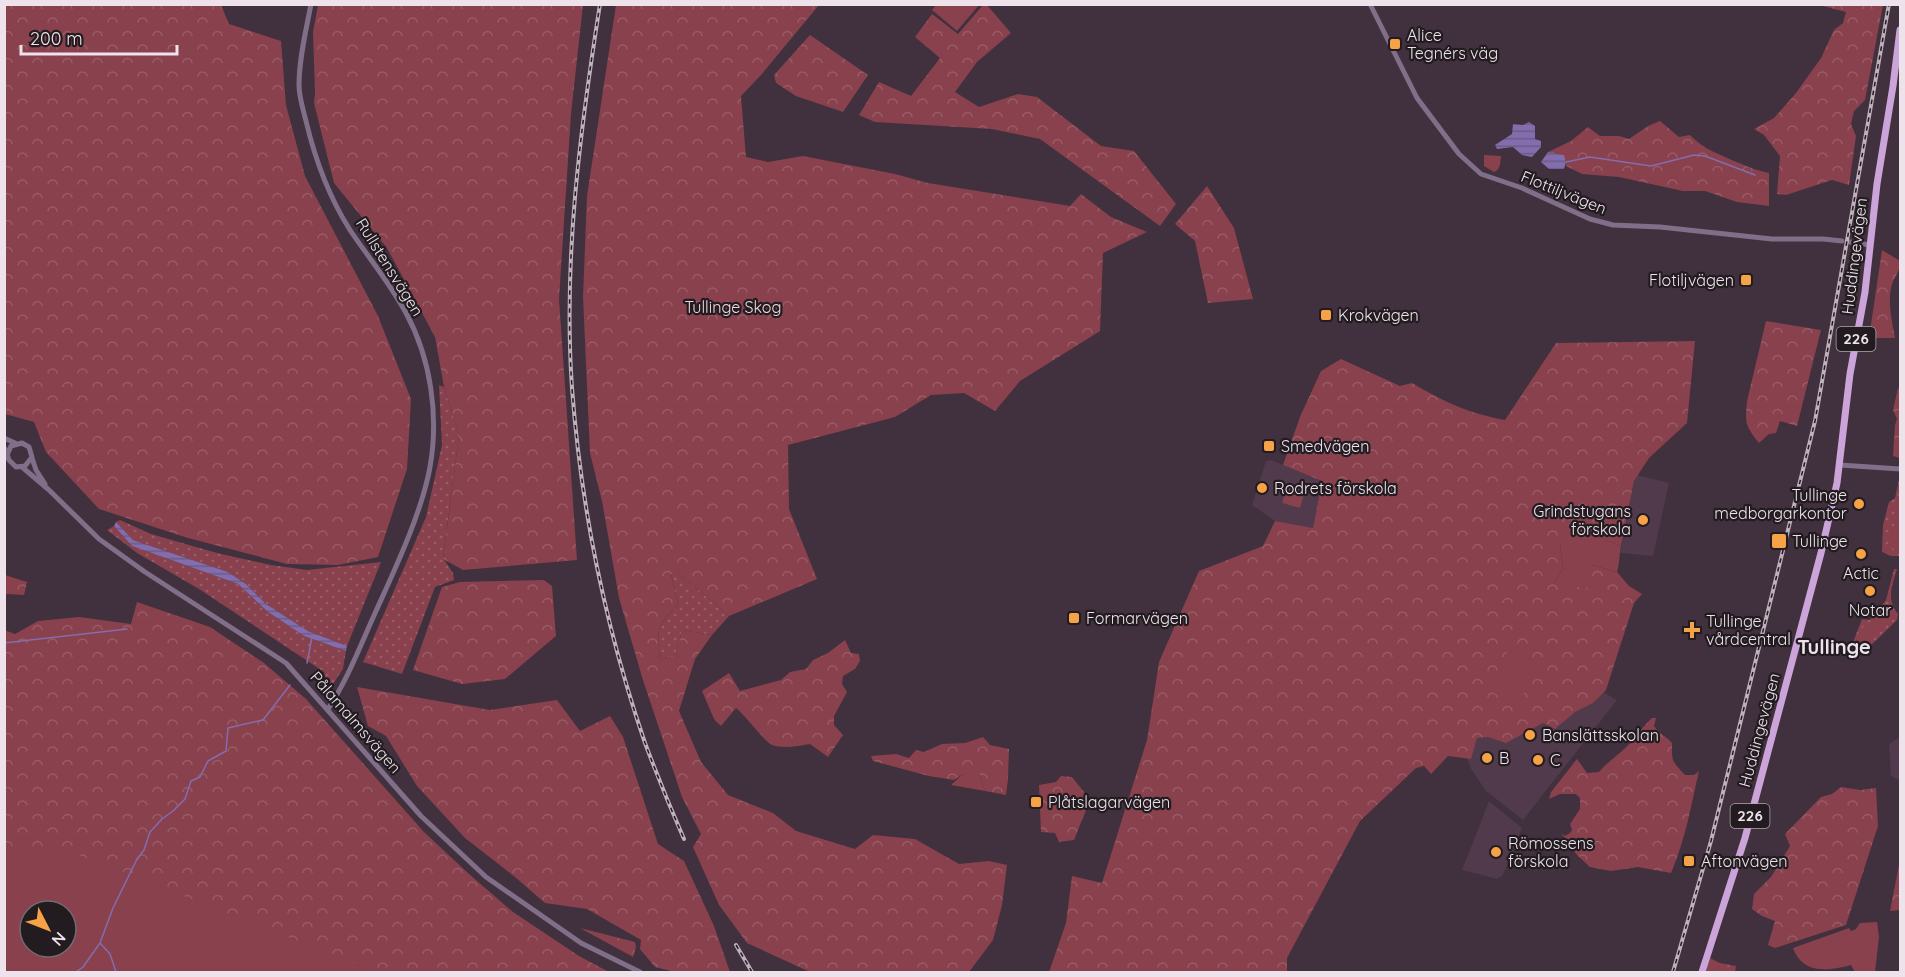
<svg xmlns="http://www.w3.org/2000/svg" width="1905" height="977" font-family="Quicksand,sans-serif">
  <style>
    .built { fill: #503a4b }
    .grass { fill: url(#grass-dots) }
    .forest { fill: url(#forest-crowns) }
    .park { fill: #88414d; fill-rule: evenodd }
    .water { fill: url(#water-rules) }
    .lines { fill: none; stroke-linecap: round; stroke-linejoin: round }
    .stream { stroke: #836dae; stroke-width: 1.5 }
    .tertiary { stroke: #816e88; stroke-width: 5 }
    .primary { stroke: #cba4d9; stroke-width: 7 }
    .rail-casing { stroke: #beb1bb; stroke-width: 4 }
    .rail { stroke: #221b20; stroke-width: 1.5; stroke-dasharray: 4.5; stroke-linecap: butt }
    .poi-dot { fill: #f5a346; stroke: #221b20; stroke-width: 2 }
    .labels { text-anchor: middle; stroke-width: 4.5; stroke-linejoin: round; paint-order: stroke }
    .shield { fill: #221b20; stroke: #b1a7ae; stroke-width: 1.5 }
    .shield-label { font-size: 15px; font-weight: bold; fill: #eee3eb }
    .poi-label { font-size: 16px; fill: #eee3eb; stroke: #221b20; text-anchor: start }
    .street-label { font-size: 16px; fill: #eee3eb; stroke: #221b20 }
    .park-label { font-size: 16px; fill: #f2dadc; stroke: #221b20 }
    .quarter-label { font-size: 20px; font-weight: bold; fill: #eee3eb; stroke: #221b20 }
  </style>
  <defs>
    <pattern id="grass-dots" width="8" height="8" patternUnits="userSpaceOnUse" patternTransform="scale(1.5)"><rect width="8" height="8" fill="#88414d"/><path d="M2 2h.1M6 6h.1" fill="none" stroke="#995c67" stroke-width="1.8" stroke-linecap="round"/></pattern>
    <pattern id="forest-crowns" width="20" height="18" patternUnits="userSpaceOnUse" patternTransform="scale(1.5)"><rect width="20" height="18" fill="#88414d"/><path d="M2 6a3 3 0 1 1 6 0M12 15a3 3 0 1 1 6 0" fill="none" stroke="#995c67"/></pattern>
    <pattern id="water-rules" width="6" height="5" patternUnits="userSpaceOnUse" patternTransform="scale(1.5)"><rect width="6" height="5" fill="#836dae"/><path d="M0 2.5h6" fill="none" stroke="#6b5d84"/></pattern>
  </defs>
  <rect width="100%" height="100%" fill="#41303d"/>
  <path class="built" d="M1271 460 1322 481 1313 528 1275 521 1252 505 1266 461Z
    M1637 475 1669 483 1653 556 1620 553 1634 481Z
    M1505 634 1617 700 1523 820 1486 791 1471 769 1466 755Z
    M1900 737V779L1899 780 1891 776 1889 744Z
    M1489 801 1522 828 1505 870 1502 876 1497 879 1462 870Z"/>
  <path class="grass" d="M439 385 444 387 459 435 443 558 453 573 454 580 435 587 402 674 363 662 426 517 442 445Z
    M1900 475V556H1891L1882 552 1883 525 1889 502 1895 498Z
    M120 520 151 534 217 553 271 565 307 570 381 562 347 646 308 631 266 604 246 584 228 572 133 540 116 522Z
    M114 526 132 546 238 584 268 612 304 636 346 651 343 669 333 684 326 681 324 672 199 589 137 553 107 530Z
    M1894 569H1897C1892 586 1886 599 1898 614L1897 620 1863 653H1860L1852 645 1862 619 1870 620 1886 600Z
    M677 572 729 616 712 635 682 630 676 654 660 660C657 630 656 627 678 604L671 573Z"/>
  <path class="forest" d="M4 5H221L229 24 281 41 286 105 305 176 378 316 411 399 407 469 378 557 338 565 287 564 188 538 99 509 46 452 34 422 5 414Z
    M318 5H583L571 114 559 299 577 560 463 570 443 559 459 435 444 387 435 337 387 248 334 183 314 103 315 93 313 32Z
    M616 5H819L761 75 741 96 746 157 768 162 803 156 895 174 928 183 1070 206 1081 194 1111 217 1147 232 1103 253 1100 331 1020 381 995 411 964 393 931 395 895 417 788 445 789 509 817 579 729 616 677 572 671 574 678 604C656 627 657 629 660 660L676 654 682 630 712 635 695 659 679 711 701 762 728 795 773 813 796 831 855 849 873 835 915 839 959 864 989 861 1007 865 1002 905 993 940 969 972H810L747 943 719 905 693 847 701 834 682 797 642 677 619 598 602 501 590 453 583 297 587 196Z
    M983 5H987L1011 33 977 62 955 92 979 107 1018 94 1037 97 1101 146 1134 151 1176 204 1160 226 1040 139 992 129 875 122 859 115 879 82 911 96 940 58 915 37 932 14 958 34Z
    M1819 5H1883L1865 100 1854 111 1851 124 1856 136 1849 185 1832 180 1786 195 1777 194 1780 156 1764 135 1754 129 1774 118 1796 93 1821 58 1834 30 1843 23 1846 12Z
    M810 35 868 75 843 112 796 96 776 83 774 75Z
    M1660 121 1679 137 1690 135C1705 150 1715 152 1734 161 1747 166 1754 170 1769 173V206L1737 202 1705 191H1683L1619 177 1582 174 1566 166C1566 152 1560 155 1548 152L1571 141 1588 127 1600 136H1619L1629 139 1648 126Z
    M1207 186 1234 228 1253 299 1208 303 1195 241 1175 224Z
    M1882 250 1900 261C1901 270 1895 276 1892 284 1887 301 1892 321 1895 338H1869Z
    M1766 321 1821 330 1797 426 1780 421 1776 433 1769 434 1759 443C1745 425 1745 424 1747 401Z
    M1695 341 1687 423 1649 458 1634 481 1621 546 1596 536 1560 543 1563 568 1554 584 1592 565 1617 572 1629 586 1642 594 1634 603 1606 690 1593 703 1575 712 1555 729 1543 723 1506 743 1488 737 1477 738 1471 759 1448 756 1431 774 1424 766 1416 768 1360 821 1287 958V972H1049L1066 923 1072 876 1102 883 1147 740 1159 662 1199 571 1263 546 1275 521 1313 528 1322 481 1283 465 1300 417 1321 371 1341 359 1400 386 1412 383C1444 402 1468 413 1505 420L1556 343Z
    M1898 388 1900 389V458L1893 456 1895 425 1897 419 1893 410Z
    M5 575 27 582 24 595 7 594 5 597Z
    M544 580 552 586 556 636 505 679 462 684 413 670 442 587 460 582Z
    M137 602 210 627 264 663 306 699 424 832 469 874 513 912 579 956 609 972H163L66 911H30V947L5 972 4 630 15 634 38 621 79 617 131 624Z
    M845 640 851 653 859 654 860 661 855 669 843 676 842 684 847 692 834 716V725L843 735 828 757 810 744C798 746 784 749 772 745 764 741 746 716 736 708L721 726 714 719 702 691 729 673 740 691 781 680 790 672 806 669 813 660 828 653Z
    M357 687 490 710 557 700 580 731 610 716 623 737 658 844 684 861 714 926 730 972H675L655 967 640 949 641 940 587 909 545 903 515 877 465 838 417 786 386 736 368 726Z
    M1652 718H1656L1654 726C1660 735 1665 735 1672 743 1672 761 1671 760 1685 775H1694L1699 771C1691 806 1685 841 1671 873L1638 867 1611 871 1590 867 1577 855 1561 833 1565 836 1570 833 1572 830 1570 824 1580 809V798L1576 794H1560L1549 799 1551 792 1577 759 1587 773 1599 772C1609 760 1622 753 1632 741 1639 733 1644 725 1652 718Z
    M983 737 990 745 1009 749 1008 779 1006 795 985 791 979 774H963L954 780 929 776 873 761 871 756 896 754 909 758 916 750 924 752 942 744 965 743Z
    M1061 776 1072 777 1084 792 1088 805 1074 840 1059 842 1055 833 1041 832 1039 785 1056 782Z
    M1841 787 1860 790 1876 788 1878 826 1846 925 1775 948 1768 945 1775 921 1762 916 1752 909 1754 894 1771 877 1790 846 1785 834 1821 797 1832 794Z
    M1900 860V910L1890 911Z
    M580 928 635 942 636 947 633 957Z
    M1710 958 1720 963 1736 966 1735 972H1706Z"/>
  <path class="park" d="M936 5V4L979 5 957 31 932 10Z
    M1484 155 1501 156C1500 163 1501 169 1494 172L1484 166Z
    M1287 486 1305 491 1300 508 1282 503Z
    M1898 497H1900V553H1897C1882 538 1894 533 1897 517 1898 510 1895 504 1898 497Z
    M1570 530 1596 536 1621 546C1619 555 1620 563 1617 572L1592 565 1588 588 1554 584 1563 568 1560 543Z
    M1887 606 1893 615V618L1862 648 1857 644 1864 625H1871Z
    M1509 649 1539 666 1517 706 1487 689Z
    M963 774H979L985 791 951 785Z
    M5 852 74 853 377 972H5ZM30 911H66V947H30Z
    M1877 922 1879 937 1875 972H1855L1851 965C1829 971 1803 975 1793 948L1849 928 1851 931 1856 929 1860 923Z"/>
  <path class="water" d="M1529 122 1535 126V139L1541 141V147L1532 157 1522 155 1513 147 1497 149 1495 145 1512 134 1513 124 1523 125Z
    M1548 152 1564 155 1566 162 1564 169H1549L1541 162Z
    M116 522 133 540 228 572 246 584 266 604 308 631 347 646 346 651 304 636 268 612 238 584 132 546 114 526Z"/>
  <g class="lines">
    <path class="stream" d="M1566 162 1590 157 1651 166 1694 155 1705 156 1755 175
      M4 643 127 629
      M307 663 312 637
      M100 943 110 954 116 972
      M76 972 83 967 100 943 113 908 137 859 144 850 150 832 162 819 173 811 185 799 191 781 200 777 208 761 226 751 228 728 263 720 290 685"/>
    <path class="tertiary" d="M311 4C306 31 299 58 299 85 299 97 303 109 306 121 315 159 329 197 350 230 368 257 390 283 406 313 431 359 439 416 430 467 422 512 395 569 376 611 361 644 348 679 328 709
      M1370 4 1417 98 1459 154 1481 174 1522 188 1590 219 1613 225 1660 227 1772 239H1823L1842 241
      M1850 242 1870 245
      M4 438 15 443
      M4 447 9 460 16 467 25 466 32 457 29 447 22 443 11 446 7 455
      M32 458 36 470 45 484
      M1840 465 1900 469
      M22 467 49 490 99 539 145 572 286 663 421 816 486 877 581 943 640 972"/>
    <path class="primary" d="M1702 972 1745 838 1821 553 1837 483 1850 374 1865 292 1877 184 1893 86 1900 30"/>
    <g class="rail-casing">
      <path id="rail" d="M600 4C580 131 563 260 572 388 581 508 606 629 645 743 657 775 670 807 684 839
        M736 945 752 972
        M1673 972 1711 841 1815 421 1889 4"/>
    </g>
    <use href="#rail" class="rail"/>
  </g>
  <g class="poi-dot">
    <rect x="1389" y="38" width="12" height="12" rx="3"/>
    <rect x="1740" y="274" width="12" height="12" rx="3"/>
    <rect x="1320" y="309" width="12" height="12" rx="3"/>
    <rect x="1263" y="440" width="12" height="12" rx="3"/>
    <circle cx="1262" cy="488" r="6"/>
    <circle cx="1859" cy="504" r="6"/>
    <circle cx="1643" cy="520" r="6"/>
    <rect x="1771" y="533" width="16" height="16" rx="3"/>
    <circle cx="1861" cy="554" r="6"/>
    <circle cx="1870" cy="591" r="6"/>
    <rect x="1068" y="612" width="12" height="12" rx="3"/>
    <path d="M1689 621h6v6h6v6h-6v6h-6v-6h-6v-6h6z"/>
    <circle cx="1530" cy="735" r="6"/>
    <circle cx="1487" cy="758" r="6"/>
    <circle cx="1538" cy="760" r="6"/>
    <rect x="1030" y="796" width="12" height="12" rx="3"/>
    <circle cx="1496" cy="852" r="6"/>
    <rect x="1683" y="855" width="12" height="12" rx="3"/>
  </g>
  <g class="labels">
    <g class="shield">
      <rect x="1836.5" y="327" width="39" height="24" rx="4.5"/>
      <rect x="1730.5" y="804" width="39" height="24" rx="4.5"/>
    </g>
    <g class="shield-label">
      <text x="1856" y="344">226</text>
      <text x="1750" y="821">226</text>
    </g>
    <g class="poi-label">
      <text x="1407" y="41">Alice<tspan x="1407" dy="18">Tegnérs väg</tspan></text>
      <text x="1734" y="286" text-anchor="end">Flotiljvägen</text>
      <text x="1338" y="321">Krokvägen</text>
      <text x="1281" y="452">Smedvägen</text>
      <text x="1274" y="494">Rodrets förskola</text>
      <text x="1847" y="501" text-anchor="end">Tullinge<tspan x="1847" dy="18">medborgarkontor</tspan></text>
      <text x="1631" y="517" text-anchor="end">Grindstugans<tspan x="1631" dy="18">förskola</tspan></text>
      <text x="1792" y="547">Tullinge</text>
      <text x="1861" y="579" text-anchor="middle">Actic</text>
      <text x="1870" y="616" text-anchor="middle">Notar</text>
      <text x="1086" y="624">Formarvägen</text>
      <text x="1706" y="627">Tullinge<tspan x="1706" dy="18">vårdcentral</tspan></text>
      <text x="1542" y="741">Banslättsskolan</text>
      <text x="1499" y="764">B</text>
      <text x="1550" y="766">C</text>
      <text x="1048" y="808">Plåtslagarvägen</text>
      <text x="1508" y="849">Römossens<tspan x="1508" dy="18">förskola</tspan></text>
      <text x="1701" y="867">Aftonvägen</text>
    </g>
    <g class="street-label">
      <text transform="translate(1564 192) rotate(22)" y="6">Flottiljvägen</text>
      <text transform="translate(1854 256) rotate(-83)" y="6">Huddingevägen</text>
      <text transform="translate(390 267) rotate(58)" y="6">Rullstensvägen</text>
      <text transform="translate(356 722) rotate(49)" y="6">Pålamalmsvägen</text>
      <text transform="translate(1759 730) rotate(-75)" y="6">Huddingevägen</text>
    </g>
    <g class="park-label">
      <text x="733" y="313">Tullinge Skog</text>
    </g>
    <g class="quarter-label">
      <text x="1834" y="654">Tullinge</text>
    </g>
  </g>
  <rect width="1905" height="977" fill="none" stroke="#eee3eb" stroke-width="12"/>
  <g transform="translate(48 929) rotate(132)"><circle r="28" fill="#221b20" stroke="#746b71" stroke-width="1.5"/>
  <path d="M0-4.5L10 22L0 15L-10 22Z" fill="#f5a346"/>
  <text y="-9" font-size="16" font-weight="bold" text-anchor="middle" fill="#eee3eb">N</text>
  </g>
  <path d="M21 45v9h156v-9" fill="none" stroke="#eee3eb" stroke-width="3"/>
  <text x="30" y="45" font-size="18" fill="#eee3eb" stroke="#221b20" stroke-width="4.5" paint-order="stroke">200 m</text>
</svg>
